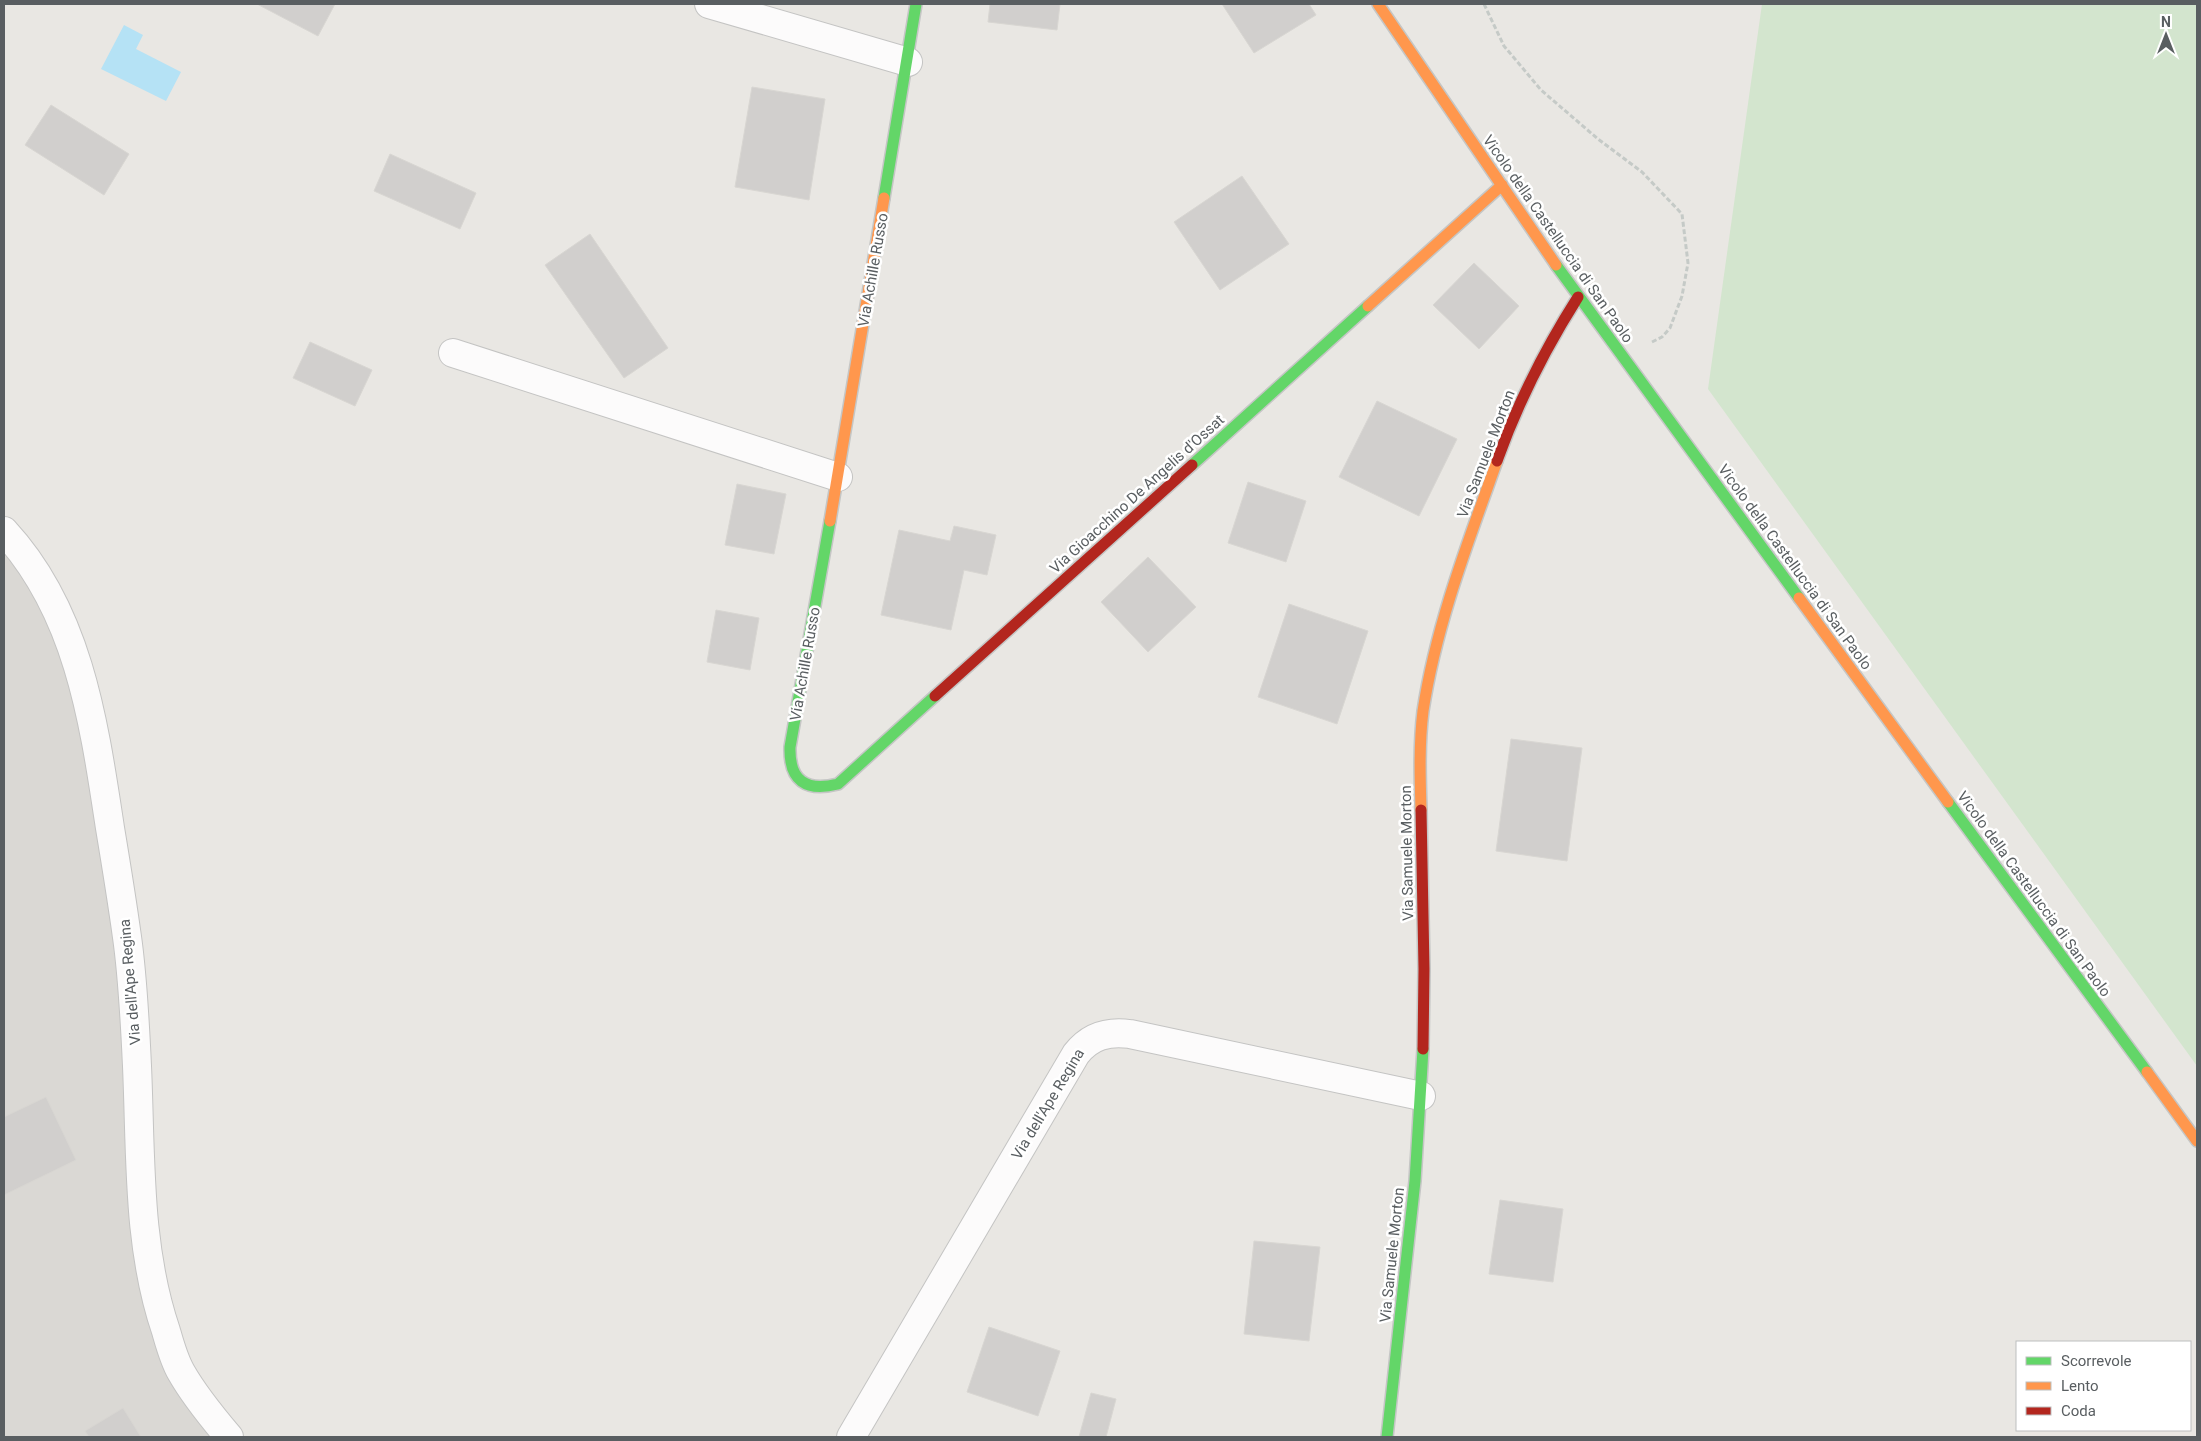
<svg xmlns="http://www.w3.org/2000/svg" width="2201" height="1441" font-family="Roboto,sans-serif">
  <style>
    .industrial { fill: #dad8d4 }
    .green { fill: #d3e5ce }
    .water { fill: #b5e2f5 }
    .building { fill: #d1cfcd; stroke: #d8d6d2 }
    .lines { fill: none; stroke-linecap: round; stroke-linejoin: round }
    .street-casing { stroke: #c4c4c3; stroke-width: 30 }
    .fast-casing { stroke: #c5c6c5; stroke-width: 14 }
    .slow-casing { stroke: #c5c6c5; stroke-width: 14 }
    .jam-casing { stroke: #c5c6c5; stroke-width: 14 }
    .path { stroke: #c5cac7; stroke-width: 3; stroke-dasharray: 5 2.5; stroke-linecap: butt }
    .street { stroke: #fcfbfb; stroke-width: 28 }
    .fast { stroke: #63d668; stroke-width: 11 }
    .slow { stroke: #ff974d; stroke-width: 11 }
    .jam { stroke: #b3261e; stroke-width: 11 }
    .labels { text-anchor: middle; stroke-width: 5; stroke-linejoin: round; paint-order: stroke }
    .street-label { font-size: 15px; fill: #595e61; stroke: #fff }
  </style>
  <rect width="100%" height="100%" fill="#e9e7e3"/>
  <path class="industrial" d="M4 534 55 607 96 736 169 1341 229 1437H4Z"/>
  <path class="green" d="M1762 4H2197V1066L1708 389Z"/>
  <path class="water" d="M124 25 143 35 136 49 181 72 166 101 101 69Z"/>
  <path class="building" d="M257 4H335L318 36Z
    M990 4H1060L1057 30 988 22Z
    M1222 4H1309L1316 15 1254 53Z
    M752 87 825 99 809 200 735 187Z
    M51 105 129 154 104 195 25 145Z
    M390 154 476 193 460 229 374 191Z
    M1242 176 1289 244 1220 290 1174 222Z
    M590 234 668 348 624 378 545 265Z
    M1474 263 1519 306 1479 349 1433 305Z
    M310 342 372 370 355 406 293 378Z
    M1377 401 1457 439 1419 516 1339 477Z
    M1248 482 1306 501 1286 562 1228 543Z
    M737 484 786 494 774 554 725 545Z
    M954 526 996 535 987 575 964 570 951 630 881 615 899 530 950 541Z
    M1148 557 1196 607 1148 652 1101 602Z
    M1289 604 1368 631 1337 724 1258 697Z
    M716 610 759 618 750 670 707 662Z
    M1511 739 1582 748 1567 861 1496 851Z
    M46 1097 76 1160 4 1195V1117Z
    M1500 1200 1563 1209 1553 1282 1489 1274Z
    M1254 1241 1320 1247 1309 1341 1244 1334Z
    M989 1327 1060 1351 1038 1416 967 1392Z
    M1091 1393 1116 1399 1106 1437H1079Z
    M123 1408 141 1437H89L85 1431Z"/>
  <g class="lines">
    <g class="street-casing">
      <path id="street" d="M709 4 908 62
        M453 353 838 477
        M4 531C79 612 94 723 110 828 116 864 122 901 127 937 133 979 135 1023 137 1066 141 1155 137 1246 166 1331 170 1345 174 1360 181 1372 194 1395 212 1417 229 1437
        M851 1437 1076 1054C1090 1036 1108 1031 1130 1034L1421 1096"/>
    </g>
    <g class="fast-casing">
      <path id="fast" d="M884 198 916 4
        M1556 265 1799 598
        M1192 465 1368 306
        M830 521 790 747C789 781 806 792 838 784L935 696
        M1948 802 2147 1072
        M1387 1437 1415 1181 1423 1049"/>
    </g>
    <g class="slow-casing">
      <path id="slow" d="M1378 4 1556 265
        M1368 306 1502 185
        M830 521 884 198
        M1799 598 1948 802
        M1421 810C1420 777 1419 744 1423 711 1436 625 1468 542 1497 461
        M2147 1072 2197 1141"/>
    </g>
    <g class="jam-casing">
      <path id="jam" d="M1497 461C1518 402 1545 349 1578 297
        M935 696 1192 465
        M1421 810 1424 969 1423 1049"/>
    </g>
    <path class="path" d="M1484 4 1504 46 1541 90 1598 139 1642 172 1682 214 1688 263 1682 296 1670 328 1662 337 1652 342"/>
    <use href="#street" class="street"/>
    <use href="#fast" class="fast"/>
    <use href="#slow" class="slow"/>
    <use href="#jam" class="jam"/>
  </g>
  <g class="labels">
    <g class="street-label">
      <text transform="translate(1558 239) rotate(55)" y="5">Vicolo della Castelluccia di San Paolo</text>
      <text transform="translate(873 270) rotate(-80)" y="5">Via Achille Russo</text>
      <text transform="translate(1486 454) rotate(-69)" y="5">Via Samuele Morton</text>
      <text transform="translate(1137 494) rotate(-42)" y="5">Via Gioacchino De Angelis d'Ossat</text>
      <text transform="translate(1795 567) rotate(54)" y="5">Vicolo della Castelluccia di San Paolo</text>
      <text transform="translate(805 664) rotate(-80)" y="5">Via Achille Russo</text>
      <text transform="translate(1407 853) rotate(-91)" y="5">Via Samuele Morton</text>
      <text transform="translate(2034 894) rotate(54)" y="5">Vicolo della Castelluccia di San Paolo</text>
      <text transform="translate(130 982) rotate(-95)" y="5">Via dell'Ape Regina</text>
      <text transform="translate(1048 1104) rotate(-59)" y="5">Via dell'Ape Regina</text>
      <text transform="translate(1392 1255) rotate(-84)" y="5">Via Samuele Morton</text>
    </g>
  </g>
  <rect width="2201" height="1441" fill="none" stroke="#595e61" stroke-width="10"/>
  <rect x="2016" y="1341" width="175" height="90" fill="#ffffff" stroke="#bdbfc0"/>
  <rect x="2026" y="1357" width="25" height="8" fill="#63d668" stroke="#bdbfc0"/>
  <text x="2061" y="1366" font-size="15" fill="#595e61">Scorrevole</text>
  <rect x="2026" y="1382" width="25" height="8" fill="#ff974d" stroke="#bdbfc0"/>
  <text x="2061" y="1391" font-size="15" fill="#595e61">Lento</text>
  <rect x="2026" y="1407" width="25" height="8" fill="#b3261e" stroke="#bdbfc0"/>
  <text x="2061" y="1416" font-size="15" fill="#595e61">Coda</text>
  <g transform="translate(2166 35)" stroke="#ffffff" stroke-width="4" paint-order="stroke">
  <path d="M0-4L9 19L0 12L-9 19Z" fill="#595e61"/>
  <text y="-8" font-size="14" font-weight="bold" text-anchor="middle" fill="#595e61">N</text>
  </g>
</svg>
